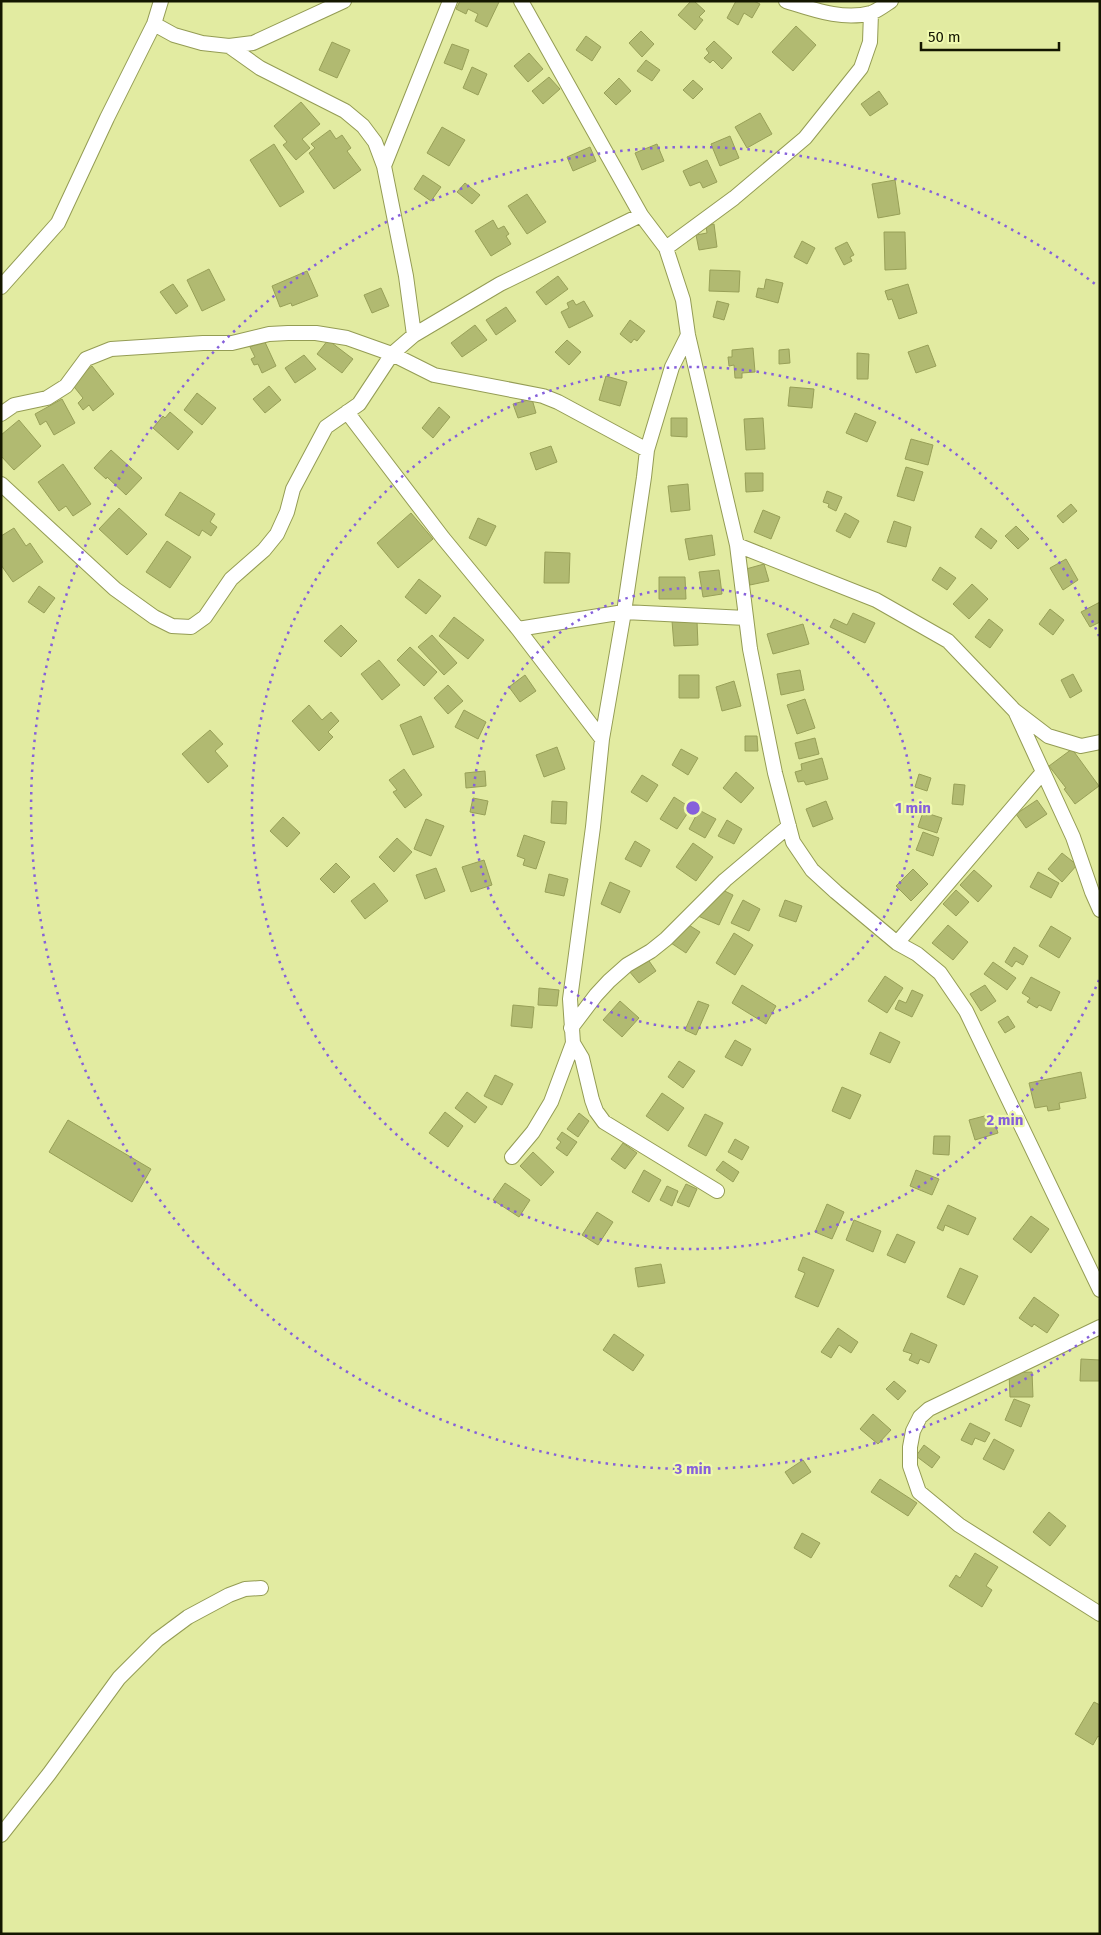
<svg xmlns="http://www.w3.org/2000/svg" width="1101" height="1935" font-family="'Fira Sans',sans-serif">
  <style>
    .building { fill: #b1ba71; stroke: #98a058 }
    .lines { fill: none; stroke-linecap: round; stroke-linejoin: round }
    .minor-casing { stroke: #949c54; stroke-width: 16 }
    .minor { stroke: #fff; stroke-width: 14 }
    .ring { fill: none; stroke: #8660db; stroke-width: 2.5; stroke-dasharray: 2.5 5 }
    .centre { fill: #8660db; stroke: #eff9ae; stroke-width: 2.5 }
    .ring-label { font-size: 15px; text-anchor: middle; font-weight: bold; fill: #8660db; stroke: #eff9ae; stroke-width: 4.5; stroke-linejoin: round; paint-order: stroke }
  </style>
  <rect width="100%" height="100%" fill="#e2eba1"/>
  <path class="building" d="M460 1H499V2L487 27 475 21 478 14 468 9 466 14 456 9Z
    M691 1H694L705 11 699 17 703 20 695 30 678 15Z
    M736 1H754L760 4 752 18 744 13 738 25 727 18Z
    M796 26 816 45 793 71 772 52Z
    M641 31 654 44 642 57 629 43Z
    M586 36 601 47 592 61 576 50Z
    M714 41 732 58 722 69 713 60 710 63 704 58 709 53 706 49Z
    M332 42 350 50 337 78 319 70Z
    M452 44 469 50 462 70 444 63Z
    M529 53 543 69 528 82 514 66Z
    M646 60 660 70 652 81 637 71Z
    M472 67 487 74 478 95 463 88Z
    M549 77 560 89 543 104 532 91Z
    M619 78 631 91 616 105 604 93Z
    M693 80 703 89 693 99 683 90Z
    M879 91 888 104 870 116 861 104Z
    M301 102 320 124 302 139 310 148 296 160 283 145 287 142 274 126Z
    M760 113 772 134 747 148 735 127Z
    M442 127 465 140 449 166 427 153Z
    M330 130 336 139 342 135 351 148 347 151 361 170 334 189 309 153 315 148 311 144Z
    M730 136 739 158 720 166 711 144Z
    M274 144 304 192 280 207 250 160Z
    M657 144 664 161 642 170 635 153Z
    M590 147 596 161 573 171 567 157Z
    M707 160 717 182 703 188 700 182 690 186 683 171Z
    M423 175 441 187 431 201 414 189Z
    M895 180 900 214 878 218 872 184Z
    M465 183 480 195 472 204 457 192Z
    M527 194 546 222 527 234 508 206Z
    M493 220 498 229 504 226 509 234 506 236 511 244 491 256 475 231Z
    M714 224 717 247 699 250 696 235 707 233 706 226Z
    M884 232H905L906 269 885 270Z
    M802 241 815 248 807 264 794 257Z
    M847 242 854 255 850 257 852 261 844 265 835 248Z
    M209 269 225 300 202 311 187 280Z
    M710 270 740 271 739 292 709 291Z
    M307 271 318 296 292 306 291 303 280 307 272 286Z
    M558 276 568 289 546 305 536 292Z
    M766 279 783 283 778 303 756 297 758 288 764 289Z
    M173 284 188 306 176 314 160 292Z
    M908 284 917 313 899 319 892 299 888 300 885 291Z
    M381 288 389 306 372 313 364 295Z
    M573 300 576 305 584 301 593 316 569 328 561 312 569 308 567 303Z
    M717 301 729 304 724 320 713 317Z
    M506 307 516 321 496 335 486 320Z
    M630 320 645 331 637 341 634 339 631 343 620 334Z
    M475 325 487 340 462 357 451 343Z
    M264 340 276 366 262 373 258 364 254 365 251 359 255 357 250 347Z
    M328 340 353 359 342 373 317 354Z
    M567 340 581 352 569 365 555 352Z
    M928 345 936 366 916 373 908 352Z
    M753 348 755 372 742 373V378H735L734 365 729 366 728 357H732V350Z
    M789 349 790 363 779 364V350Z
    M857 353 869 354 868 379H857Z
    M304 355 316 369 295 383 285 368Z
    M92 366 114 394 93 411 89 405 83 410 78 403 83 398 71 383Z
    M606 376 627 382 620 406 599 400Z
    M269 386 281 400 265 413 253 399Z
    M790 387 814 389 812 408 788 406Z
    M197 393 216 408 202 425 184 410Z
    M62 399 75 423 54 435 46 421 40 425 35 414Z
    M532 399 536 413 518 418 513 404Z
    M439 407 450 417 433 438 422 428Z
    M170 412 193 432 178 450 153 428 163 416 165 418Z
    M855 413 876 422 867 442 846 433Z
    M671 418H687V437L671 436Z
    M763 418 765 449 746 450 744 419Z
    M19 420 41 446 14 470 1 456V435Z
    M911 439 933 445 928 465 905 459Z
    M551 446 557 462 536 470 530 453Z
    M111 450 142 478 126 495 107 477 106 479 94 468Z
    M63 464 91 504 73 516 66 506 59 511 38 482Z
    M906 467 923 472 914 501 897 496Z
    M745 473H763V491L746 492Z
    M688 484 690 510 671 512 668 486Z
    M827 491 842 497 836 511 828 507 829 504 823 502Z
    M180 492 215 514 210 522 217 527 211 536 202 530 199 536 165 515Z
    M1071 504 1077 511 1063 523 1057 516Z
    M119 508 147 534 127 555 99 529Z
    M763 510 780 517 771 539 754 532Z
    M411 513 433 539 398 568 377 543Z
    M845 513 859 521 850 538 836 531Z
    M478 518 496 526 486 546 469 538Z
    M894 521 911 527 906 547 887 542Z
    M1016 526 1029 539 1018 549 1005 536Z
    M14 528 26 546 30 543 43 562 13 582 1 565V536Z
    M981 528 997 541 991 549 975 537Z
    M712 535 715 555 689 560 685 539Z
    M167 541 191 557 170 588 146 572Z
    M545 552 570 553 569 583H544Z
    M1066 559 1078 580 1063 590 1050 568Z
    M764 564 769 581 750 585 746 569Z
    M940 567 956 578 947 590 932 580Z
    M719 570 722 594 703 597 699 572Z
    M659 577H685L686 599H659Z
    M419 579 441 596 426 614 405 597Z
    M972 584 988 599 969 619 953 604Z
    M39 586 55 598 44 613 28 602Z
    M1100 602V622L1090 627 1081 612Z
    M1050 609 1064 620 1053 635 1039 624Z
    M853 613 875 623 865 643 830 627 834 619 847 625Z
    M454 617 484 640 468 659 439 636Z
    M989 619 1003 630 990 648 975 637Z
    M672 621H697L698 645 674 646Z
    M803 624 809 644 773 654 767 634Z
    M341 625 357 641 341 657 324 641Z
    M432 635 457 663 444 675 418 647Z
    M410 647 437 672 424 686 397 660Z
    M379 660 400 685 382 700 361 674Z
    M800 670 804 690 781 695 777 674Z
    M1073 674 1082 691 1070 698 1061 680Z
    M525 675 536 691 520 702 509 687Z
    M679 675H699V698H679Z
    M734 681 741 706 722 711 716 687Z
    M448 685 463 701 448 714 434 698Z
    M805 699 815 728 797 734 787 705Z
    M309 705 322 720 331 712 339 721 328 732 333 737 319 751 292 721Z
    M464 710 486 722 478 739 455 727Z
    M421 716 434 747 413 755 400 725Z
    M210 730 223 744 215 751 228 766 208 783 182 754Z
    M745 736H757L758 751H745Z
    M815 738 819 754 799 759 795 743Z
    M557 747 565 769 544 777 536 755Z
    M681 749 698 758 688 775 672 765Z
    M1072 749 1099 786 1075 804 1064 789 1066 788 1049 766Z
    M822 758 828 779 806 785 804 781 798 782 795 772 802 770 801 764Z
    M404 769 422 795 405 808 393 792 397 790 389 780Z
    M485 771 486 786 466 788 465 773Z
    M736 772 754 788 741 803 723 788Z
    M919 774 931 778 927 791 915 787Z
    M642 775 658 785 647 802 631 792Z
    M954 784 965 785 963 805 952 804Z
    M674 797 691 808 677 829 660 819Z
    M473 798 488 801 485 815 470 812Z
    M1037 800 1047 814 1026 828 1016 814Z
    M552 801 567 802 566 824 551 823Z
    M826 801 833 819 813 827 806 809Z
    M699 810 716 819 705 838 689 829Z
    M923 812 942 818 937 833 918 827Z
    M283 817 300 833 287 847 270 831Z
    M426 819 444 826 431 856 414 849Z
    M727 820 742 829 734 844 718 836Z
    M923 832 939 838 933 856 916 850Z
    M524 835 545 842 536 869 523 865 525 859 517 856Z
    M397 838 412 852 394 872 379 857Z
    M635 841 650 850 641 867 625 859Z
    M693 843 713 857 696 881 676 867Z
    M1062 853 1077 865 1062 882 1048 869Z
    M484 860 492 885 471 892 462 867Z
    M336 863 350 877 334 893 320 879Z
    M436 868 445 891 425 899 416 875Z
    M913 869 928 884 911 901 896 886Z
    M974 870 992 886 978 902 960 885Z
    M1038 872 1059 883 1051 898 1030 887Z
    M549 874 568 879 564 896 545 892Z
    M610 882 630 891 620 913 601 904Z
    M374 883 388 901 365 919 351 901Z
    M712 885 733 895 719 925 698 916Z
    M956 890 969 902 956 916 943 904Z
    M743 900 760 909 749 931 731 923Z
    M785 900 802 906 796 922 779 916Z
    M684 922 700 932 686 953 671 943Z
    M948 925 968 942 953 960 932 943Z
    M1051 926 1071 938 1059 958 1039 946Z
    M734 933 753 945 735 975 716 963Z
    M1014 947 1028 956 1023 965 1016 961 1012 967 1005 962Z
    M647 958 656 971 639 983 629 971Z
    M993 962 1016 978 1007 990 984 974Z
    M885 976 903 988 887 1013 868 1001Z
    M1031 977 1060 992 1051 1011 1039 1005 1037 1008 1027 1002 1030 998 1022 993Z
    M742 985 776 1006 766 1024 732 1003Z
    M985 985 996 1001 981 1011 970 994Z
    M539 988 559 990 557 1006 538 1005Z
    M912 990 923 995 912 1017 895 1009 899 1000 906 1003Z
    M620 1001 639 1018 622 1037 603 1020Z
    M698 1001 709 1005 696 1035 685 1030Z
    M513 1005 534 1007 532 1028 511 1026Z
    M1008 1016 1015 1027 1005 1033 998 1022Z
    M880 1032 900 1042 890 1063 870 1054Z
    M735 1040 751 1049 742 1066 725 1057Z
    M679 1061 695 1071 683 1088 668 1077Z
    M1081 1072 1086 1098 1059 1103 1060 1109 1048 1111 1047 1106 1035 1108 1029 1083Z
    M495 1075 513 1084 502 1105 484 1096Z
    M842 1087 861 1095 850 1119 832 1111Z
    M467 1092 487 1107 475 1123 455 1108Z
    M662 1093 684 1108 668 1131 646 1116Z
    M445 1112 463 1126 448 1147 429 1133Z
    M579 1113 589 1121 578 1137 567 1129Z
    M705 1114 723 1123 706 1156 688 1146Z
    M992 1114 998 1133 975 1140 969 1120Z
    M68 1120 151 1169 132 1202 49 1152Z
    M562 1132 577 1142 567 1156 556 1148 561 1142 557 1139Z
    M934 1136H950L949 1155 933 1154Z
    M735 1139 749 1147 742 1160 728 1152Z
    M623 1143 637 1153 625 1169 611 1159Z
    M533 1152 554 1172 541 1186 520 1166Z
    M723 1161 739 1172 733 1182 716 1170Z
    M644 1170 661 1180 649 1202 632 1192Z
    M916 1170 939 1179 932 1195 910 1186Z
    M505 1183 530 1200 519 1217 493 1200Z
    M686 1184 697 1189 689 1207 677 1202Z
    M667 1186 678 1191 672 1206 660 1200Z
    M827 1204 844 1212 832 1239 815 1232Z
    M948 1205 976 1218 968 1235 945 1225 943 1231 937 1228Z
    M597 1212 613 1222 598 1245 582 1235Z
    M1031 1216 1049 1229 1031 1253 1013 1239Z
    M854 1220 881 1231 873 1252 846 1240Z
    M897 1234 915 1242 905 1263 887 1255Z
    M803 1257 834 1270 818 1307 795 1297 805 1273 798 1270Z
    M661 1264 665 1283 638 1287 635 1268Z
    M960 1268 978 1276 964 1305 947 1297Z
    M1034 1297 1059 1315 1047 1333 1034 1324 1032 1327 1019 1318Z
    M838 1328 858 1342 851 1353 839 1345 831 1358 821 1352Z
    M911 1333 937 1345 929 1363 920 1359 918 1364 909 1360 912 1354 903 1351Z
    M614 1334 644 1355 633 1371 603 1350Z
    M1081 1359 1100 1360V1381H1080Z
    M1032 1372 1033 1397H1010L1009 1373Z
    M894 1381 906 1391 898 1400 886 1389Z
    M1014 1399 1030 1405 1021 1427 1005 1420Z
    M873 1414 891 1430 878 1444 860 1429Z
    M970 1423 990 1433 985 1442 975 1438 972 1445 961 1440Z
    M994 1439 1014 1450 1004 1470 983 1459Z
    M924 1445 940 1457 932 1468 916 1456Z
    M803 1460 811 1472 793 1484 785 1472Z
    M880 1479 917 1503 908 1516 871 1492Z
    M1049 1512 1066 1526 1050 1546 1033 1532Z
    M802 1533 820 1543 811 1558 794 1548Z
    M975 1553 998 1567 986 1586 992 1590 982 1607 949 1586 956 1575 960 1578Z
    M1094 1702 1100 1705V1738L1098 1736 1093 1745 1075 1734Z"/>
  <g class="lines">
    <g class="minor-casing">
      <path id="minor" d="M521 1 641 215 666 248 683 300 688 335 737 545 876 600 948 641 1014 710 1048 736 1081 746 1100 742
        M786 1C812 9 843 21 871 13 877 11 885 5 891 1
        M154 24 174 35 202 43 229 46 253 43 344 1
        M229 46 260 68 345 111 363 126 375 142 384 166 406 276 414 335
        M384 166 450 1
        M666 248 734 198 805 138 861 68 870 42 871 13
        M1 287 58 223 107 118 154 24 161 1
        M688 335 672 367 647 450 644 477 624 612 602 739 593 827 570 999 573 1043 582 1058 592 1100 596 1111 604 1122 717 1191
        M347 412 443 538 518 629 602 739
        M1 414 14 405 47 398 66 386 86 359 111 349 203 343H232L269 334 288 333H316L347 338 392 354 434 375 543 396 558 402 647 450
        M1 484 115 589 154 617 172 626 191 627 205 617 231 579 264 550 277 534 287 512 293 489 326 427 359 404 392 354 414 335 500 284 641 215
        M737 545 750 649 775 773 793 842 812 870 836 892 897 943 917 954 940 973 966 1011 1100 1290
        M518 629 624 612 746 618
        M1016 713 1073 837 1092 892 1100 910
        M897 943 1043 772
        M571 1028 596 995 609 981 627 965 651 951 666 939 725 880 789 826
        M512 1157 533 1132 551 1102 573 1043
        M1100 1327 929 1409 920 1417 913 1431 910 1447V1466L919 1492 959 1525 1100 1614
        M1 1835 49 1774 119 1678 157 1640 188 1617 229 1595 245 1589 261 1588"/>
    </g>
    <use href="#minor" class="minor"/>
  </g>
  <g class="ring">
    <circle cx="693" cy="808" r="220"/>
    <path d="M1099 980A441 441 0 1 1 1099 636"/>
    <path d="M1095 1332A661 661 0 1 1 1095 284"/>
  </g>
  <circle cx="693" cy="808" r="8" class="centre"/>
  <g class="ring-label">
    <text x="913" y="813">1 min</text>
    <text x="1005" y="1125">2 min</text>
    <text x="693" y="1474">3 min</text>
  </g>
  <rect width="1101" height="1935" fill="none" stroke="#141600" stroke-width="5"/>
  <path d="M921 42v8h138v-8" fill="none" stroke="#141600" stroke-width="2.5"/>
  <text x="928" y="42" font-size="15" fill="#141600" stroke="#eff9ae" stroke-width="4" paint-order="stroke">50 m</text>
</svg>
